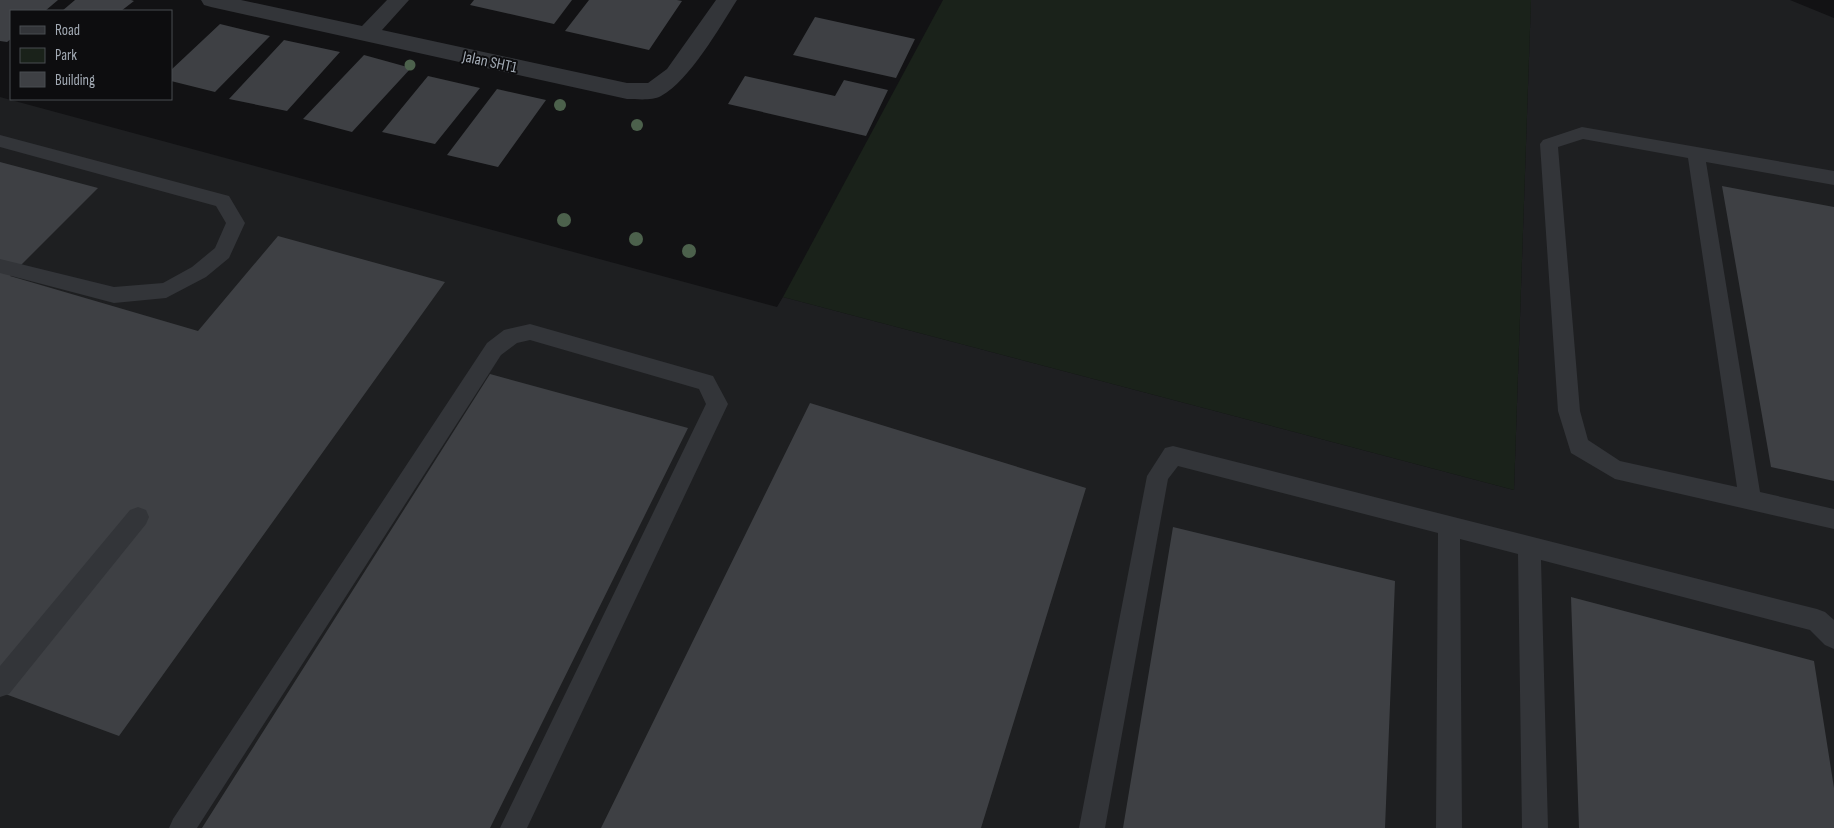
<svg xmlns="http://www.w3.org/2000/svg" width="1834" height="828" font-family="'Sofia Sans Condensed',sans-serif">
  <style>
    .built { fill: #1e1f21 }
    .green { fill: #1a221a }
    .building { fill: #3e4044 }
    .lines { fill: none; stroke-linecap: round; stroke-linejoin: round }
    .lane { fill: #333539; fill-rule: evenodd }
    .street { fill: #333539; fill-rule: evenodd }
    .tree { fill: #4c614c }
    .labels { text-anchor: middle; stroke-width: 4; stroke-linejoin: round; paint-order: stroke }
    .far-street-label { font-size: 16px; fill: #a3abb5; stroke: #0d0d0f }
  </style>
  <rect width="100%" height="100%" fill="#121214"/>
  <path class="built" d="M1531 0H1790L1834 18V828H0V97L777 307 783 297 1514 490Z"/>
  <path class="green" d="M943 0H1531L1514 490 783 297Z"/>
  <path class="building" d="M0 0H58L45 11H11V39L7 42 0 41Z
    M75 0H131L134 1 121 11H62Z
    M474 0H572L554 24 470 5Z
    M589 0H677L682 1 649 50 565 31Z
    M815 17 915 39 896 78 793 55Z
    M220 24 270 36 215 92 171 81V70Z
    M284 40 340 52 287 111 229 99Z
    M364 55 411 68 352 132 303 119Z
    M428 76 480 88 435 144 382 132Z
    M745 76 835 96 844 80 888 90 866 136 728 104Z
    M497 89 546 100 498 167 447 155Z
    M0 162 98 188 10 276 198 331 278 236 445 282 119 736 0 692Z
    M1722 186 1834 207V481L1771 467Z
    M490 374 688 428 490 828H202Z
    M810 403 1086 488 981 828H601Z
    M1173 527 1395 581 1385 828H1123Z
    M1571 597 1814 661 1834 788V828H1579Z"/>
  <g class="lines">
    <path class="lane" d="M1582 127 1834 171V185L1706 162 1760 492 1834 509V529L1615 479 1571 453 1558 411 1540 144 1543 140ZM1583 139 1688 158 1737 487 1620 461 1588 440 1580 411 1558 147Z
      M0 135 229 196 245 223 229 258 206 277 166 298 114 303 0 273V259L114 287 163 283 192 267 215 248 226 223 216 206 0 147Z
      M530 324 713 376 728 404 527 828H500L706 404 699 389 530 340 517 343 501 355 197 828H169L173 819 487 343 504 330Z
      M1173 446 1817 609 1825 612 1834 620V649L1825 645 1810 630 1541 560 1548 828H1522L1518 554 1460 539 1462 828H1436L1438 533 1178 466 1168 479 1105 828H1079L1147 476 1165 448Z
      M138 507 146 510 149 517 146 524 9 694 0 697V666L130 510Z"/>
    <path class="street" d="M201 0H241L362 26 387 0H409L382 30 627 83H648L667 69 716 0H737C720 27 689 81 661 96 652 101 637 99 627 99L211 7 204 5Z"/>
  </g>
  <g class="tree">
    <circle cx="410" cy="65" r="5.5"/>
    <circle cx="560" cy="105" r="6"/>
    <circle cx="637" cy="125" r="6"/>
    <circle cx="564" cy="220" r="7"/>
    <circle cx="636" cy="239" r="7"/>
    <circle cx="689" cy="251" r="7"/>
  </g>
  <g class="labels">
    <g class="far-street-label">
      <text transform="translate(490 61) rotate(12)" y="6">Jalan SHT1</text>
    </g>
  </g>
  <rect x="10" y="10" width="162" height="90" fill="#0d0d0f" stroke="#494c51"/>
  <rect x="20" y="26" width="25" height="8" fill="#333539" stroke="#494c51"/>
  <text x="55" y="35" font-size="15" fill="#a3abb5">Road</text>
  <rect x="20" y="48" width="25" height="15" fill="#1a221a" stroke="#494c51"/>
  <text x="55" y="60" font-size="15" fill="#a3abb5">Park</text>
  <rect x="20" y="72" width="25" height="15" fill="#3e4044" stroke="#494c51"/>
  <text x="55" y="85" font-size="15" fill="#a3abb5">Building</text>
</svg>
